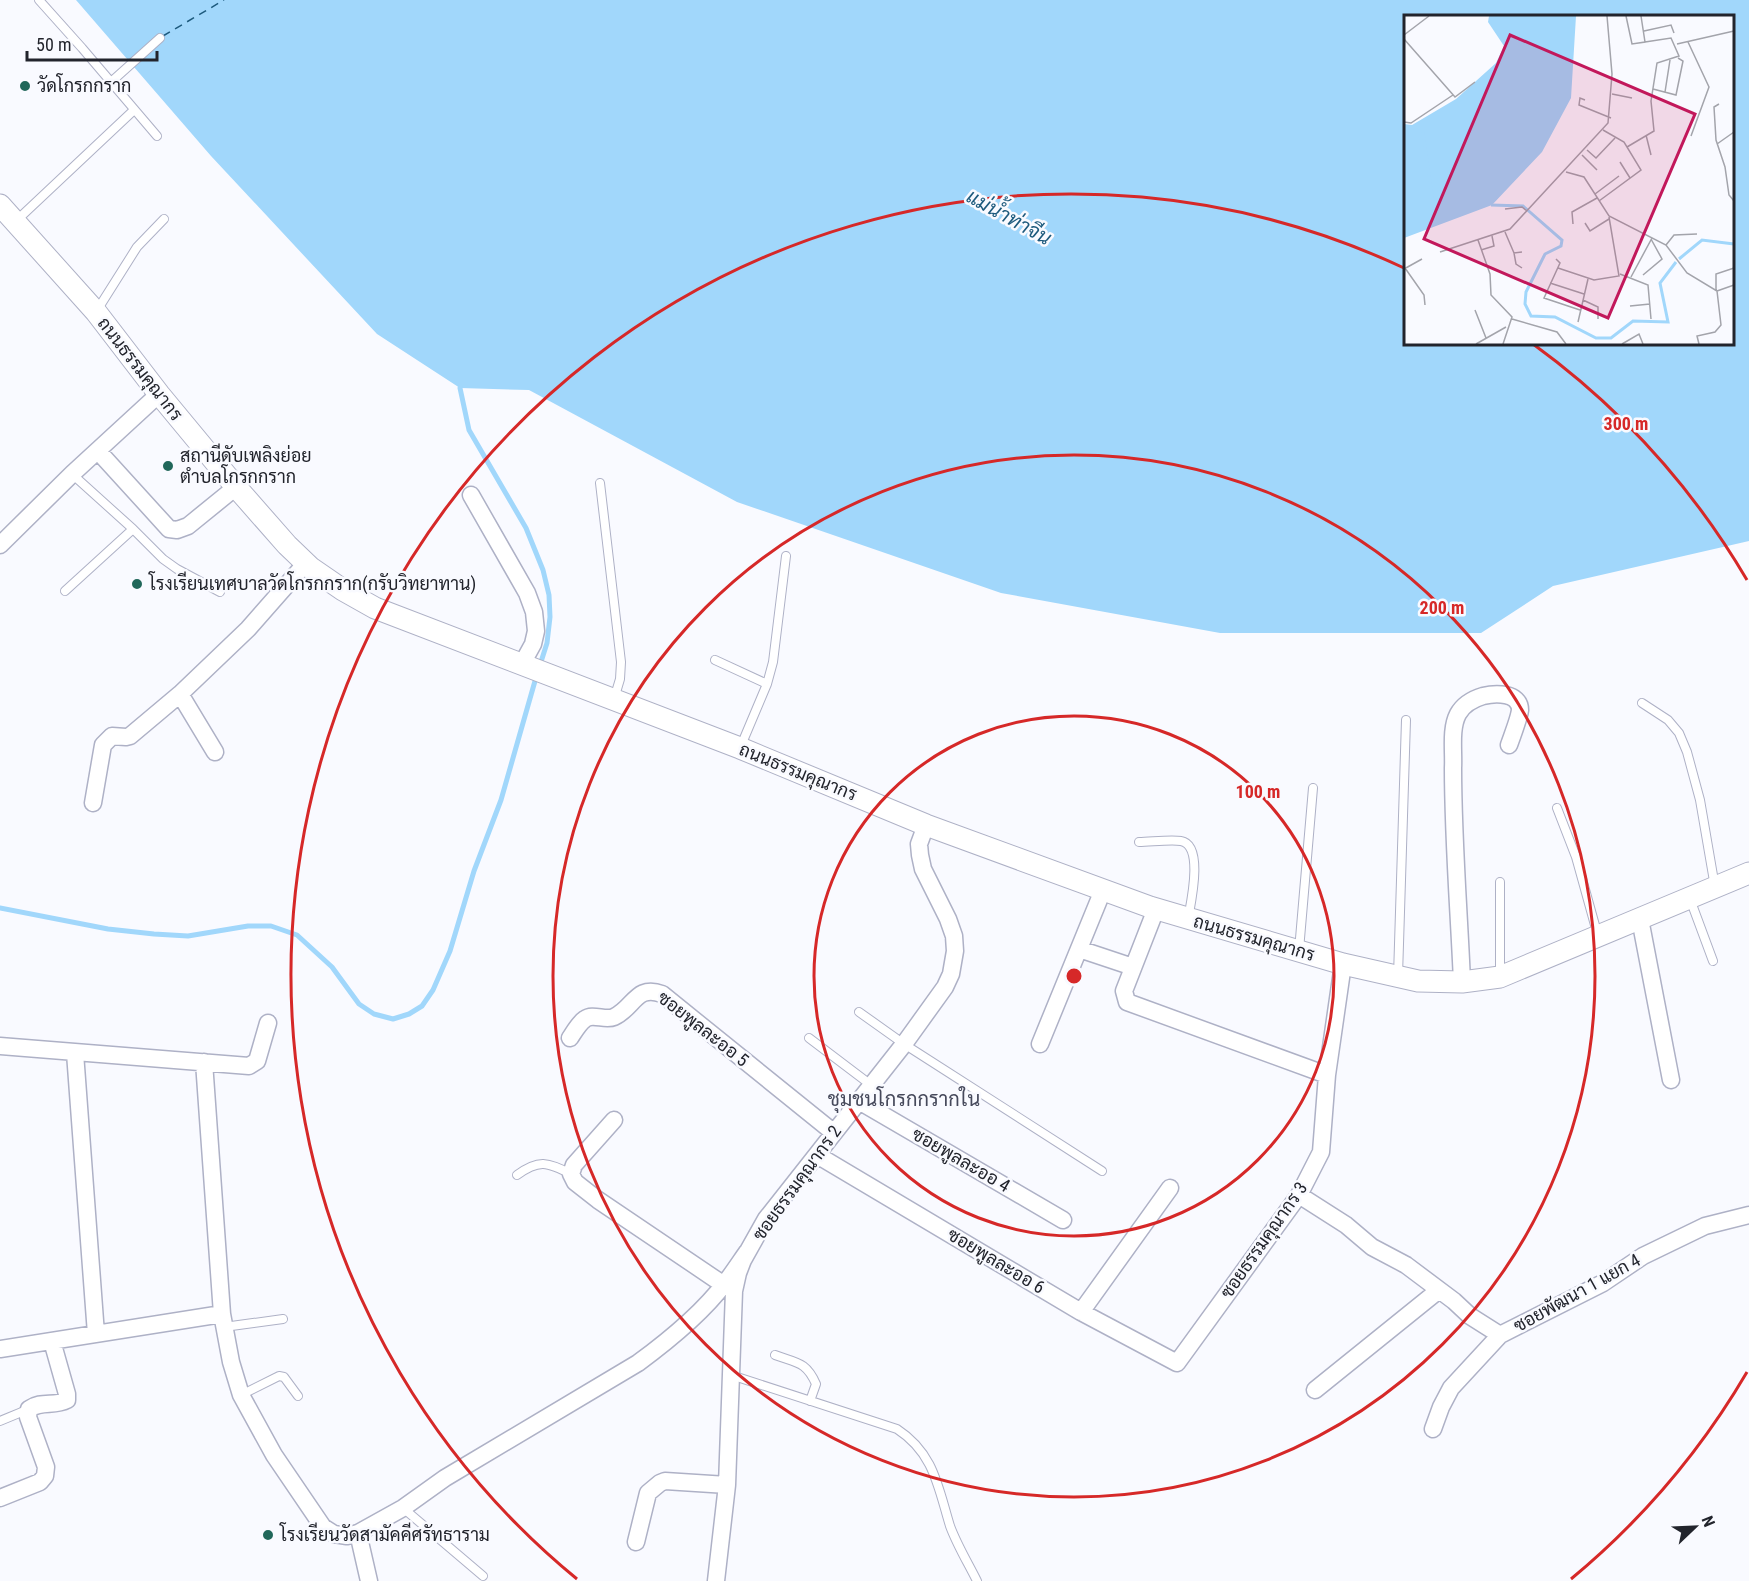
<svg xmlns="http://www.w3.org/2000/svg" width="1749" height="1581" viewBox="0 0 1749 1581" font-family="'Roboto Condensed',Sarabun,sans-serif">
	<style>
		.water { fill: #a1d7fb; fill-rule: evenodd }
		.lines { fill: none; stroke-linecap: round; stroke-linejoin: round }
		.stream { stroke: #a1d7fb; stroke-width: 5 }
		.ferry { stroke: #1d5a7d; stroke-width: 1.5; stroke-dasharray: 8 6; stroke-linecap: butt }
		.service-casing { stroke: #aeb1c6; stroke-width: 10 }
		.minor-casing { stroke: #aeb1c6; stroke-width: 19 }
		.tertiary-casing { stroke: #aeb1c6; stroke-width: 23 }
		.service { stroke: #fff; stroke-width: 8 }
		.minor { stroke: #fff; stroke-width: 16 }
		.tertiary { stroke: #fff; stroke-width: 21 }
		.ring { fill: none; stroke: #d62828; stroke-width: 3 }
		.poi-dot { fill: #21675a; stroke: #f9faff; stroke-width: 2 }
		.labels { text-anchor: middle; stroke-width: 5; stroke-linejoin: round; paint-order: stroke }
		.poi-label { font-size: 18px; fill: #22242c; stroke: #f9faff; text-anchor: start }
		.street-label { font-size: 18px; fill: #22242c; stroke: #f9faff }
		.water-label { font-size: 20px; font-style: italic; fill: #1d5a7d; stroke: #f9faff }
		.neighbourhood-label { font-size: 20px; fill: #46495b; stroke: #f9faff }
		.inset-river { fill: none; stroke: #a1d7fb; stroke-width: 3 }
		.inset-road { fill: none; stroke: #a3a4ab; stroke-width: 1.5 }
		.view { fill: #c2185b; fill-opacity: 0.15; stroke: #c2185b; stroke-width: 3 }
		.inset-edge { fill: none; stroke: #22242c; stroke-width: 3 }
		.centre { fill: #d62828; stroke: #f9faff; stroke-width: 3 }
		.ring-label { font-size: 18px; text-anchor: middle; font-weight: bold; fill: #d62828; stroke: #f9faff; stroke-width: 5; stroke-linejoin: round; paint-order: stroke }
	</style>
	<rect width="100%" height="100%" fill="#f9faff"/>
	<path class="water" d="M76,0H1749V541L1553,586L1481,633H1220L1001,593L737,502L529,390L460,388L377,334L211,156ZM1406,16H1732V344H1406Z"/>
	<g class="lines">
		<path class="stream" d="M461,384L460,388L469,430L526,528L543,570L549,595L550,617L547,643L540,665
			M0,908L108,929L154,934L188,936L248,926H271L297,935L332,967L359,1004L374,1014L393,1019L409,1014L422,1006L433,990L450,951L474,871L501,800L537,674"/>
		<path class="ferry" d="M163,36L224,0"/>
		<defs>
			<path id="service" d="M39,0L82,48L157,136
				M111,82L160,38
				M16,221L134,110
				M96,312L137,247L164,219
				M72,474L133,529L163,559L177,569L220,592
				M600,483L621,662L620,679L614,699
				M65,591L133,529
				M715,660L767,684
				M1642,703L1668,720L1679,733L1687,752L1700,800L1715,887
				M740,748L767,684L773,662L786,556
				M1557,808L1576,857L1598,936
				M1139,842C1150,842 1171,839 1181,841C1204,845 1191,902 1188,919
				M1690,899L1713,961
				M1299,950L1313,788
				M1398,976L1406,720
				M1500,976V882
				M859,1012L904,1044L1102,1171
				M809,1038L871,1085
				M517,1175C539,1159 547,1162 571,1174
				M224,1327L283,1319
				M775,1355C796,1363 806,1361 816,1384L810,1401
				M731,1375L897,1429C934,1453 938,1487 950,1526C957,1545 968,1563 977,1581
				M241,1395L279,1376L284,1377L298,1396
				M0,1421L29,1409
				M403,1508L483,1576"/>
			<path id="minor" d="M98,451L169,529L177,530L188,526L236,487
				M471,495L527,593L534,612L536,631L533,644L522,664
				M0,545L72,474L159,394
				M215,752L180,694L248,629L306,563
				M93,803L103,745L112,736L126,737L130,736L180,694
				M1156,909L1124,991L1127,1002L1327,1075
				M1640,919L1671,1080
				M1079,949L1133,967
				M1462,982C1459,911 1453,840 1453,768C1454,752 1450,729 1458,714C1463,705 1473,699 1483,696C1495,693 1520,692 1520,710C1519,719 1512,736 1509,745
				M570,1038C574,1032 579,1023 585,1019C593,1013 605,1021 614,1017C634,1008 636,984 662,994L833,1132
				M1040,1044L1103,890
				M0,1046L249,1066L257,1061L268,1023
				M75,1053L96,1334
				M204,1062L222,1314L231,1362L241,1395L274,1455L323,1527L334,1534L347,1536L358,1533L403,1508L445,1478L638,1363C668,1341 703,1312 725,1283C733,1273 740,1262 747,1252
				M859,1101L1063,1220
				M614,1120L574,1165L571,1174L575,1182L598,1200L724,1285
				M817,1155L1081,1312L1177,1363L1299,1195L1321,1152L1327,1075L1343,964
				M1299,1195L1346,1225L1372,1247L1406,1265L1454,1301L1470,1316L1500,1335L1603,1283L1643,1256L1705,1226L1749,1215
				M1081,1312L1170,1188
				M0,1349L222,1314
				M1315,1390L1439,1290
				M1433,1429L1441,1407L1451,1388L1500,1335
				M0,1498L40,1482L45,1476L46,1467L28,1417L29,1409C42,1400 54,1407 67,1400V1394L52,1341
				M358,1533L369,1581
				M636,1542L648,1493L660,1483L665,1481L727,1485
				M716,1581L727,1485L734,1291L738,1273L743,1260L766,1219L904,1044L945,987L951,974L955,951L954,936L948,919L923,869L920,855L919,844L926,825"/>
			<path id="tertiary" d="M0,205L96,312L159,394L236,487L287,545L311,568L343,590L375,608L740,748L926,825L1150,907L1343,964L1418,981L1462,982L1500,977L1749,873"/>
		</defs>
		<use href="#service" class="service-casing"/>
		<use href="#minor" class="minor-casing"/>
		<use href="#tertiary" class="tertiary-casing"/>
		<use href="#service" class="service"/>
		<use href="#minor" class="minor"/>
		<use href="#tertiary" class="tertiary"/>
	</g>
	<g class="ring">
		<circle cx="1074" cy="976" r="260"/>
		<circle cx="1074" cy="976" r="521"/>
		<path d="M1747 1372A781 781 0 0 1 1571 1579M577 1579A781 781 0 0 1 1404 268M1533 344A781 781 0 0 1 1747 580"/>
	</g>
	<g class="poi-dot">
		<circle cx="25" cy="86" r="6"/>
		<circle cx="168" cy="466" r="6"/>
		<circle cx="137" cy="584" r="6"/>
		<circle cx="268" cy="1535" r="6"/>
	</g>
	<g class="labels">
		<g class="poi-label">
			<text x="37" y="92">วัดโกรกกราก</text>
			<text x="180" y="462">สถานีดับเพลิงย่อย<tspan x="180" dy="21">ตำบลโกรกกราก</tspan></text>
			<text x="149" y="590">โรงเรียนเทศบาลวัดโกรกกราก(กรับวิทยาทาน)</text>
			<text x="280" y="1541">โรงเรียนวัดสามัคคีศรัทธาราม</text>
		</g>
		<g class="street-label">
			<text transform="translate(140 369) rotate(52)" y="6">ถนนธรรมคุณากร</text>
			<text transform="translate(798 772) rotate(22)" y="6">ถนนธรรมคุณากร</text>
			<text transform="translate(1254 938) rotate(16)" y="6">ถนนธรรมคุณากร</text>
			<text transform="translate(703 1029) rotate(38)" y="6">ซอยพูลละออ 5</text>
			<text transform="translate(961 1160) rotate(30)" y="6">ซอยพูลละออ 4</text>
			<text transform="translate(797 1183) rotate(-54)" y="6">ซอยธรรมคุณากร 2</text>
			<text transform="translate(1264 1240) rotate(-55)" y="6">ซอยธรรมคุณากร 3</text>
			<text transform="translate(996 1261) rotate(31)" y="6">ซอยพูลละออ 6</text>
			<text transform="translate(1577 1293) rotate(-29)" y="6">ซอยพัฒนา 1 แยก 4</text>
		</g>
		<g class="water-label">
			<text transform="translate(1009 217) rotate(29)" y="7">แม่น้ำท่าจีน</text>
		</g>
		<g class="neighbourhood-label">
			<text x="904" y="1106">ชุมชนโกรกกรากใน</text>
		</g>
	</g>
	<g transform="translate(1404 15)">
		<rect width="330" height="330" fill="#f9faff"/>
		<path d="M85,1H172L167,83L138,137L88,190L0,223V109L8,110L52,84L92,48L100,31L84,7Z" fill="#a1d7fb"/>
		<path class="inset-river" d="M19,117L32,208M87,190L119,191L158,225L157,231L141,239L122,277L121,289L127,301L151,302L192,323H207L229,306L264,307L256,268L272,247M275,244L298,225L330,229"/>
		<path class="inset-road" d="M222,1L228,29L241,27L237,1M240,16L267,10L270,18M0,20L25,1M0,24L51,82L71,67M284,27L305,72L287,121M273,29L330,16M249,74L272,80L279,46L274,43M261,77L266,45M208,79L228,83M181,85L176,83L175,90L207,103M315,89L310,92L312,125L321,152L325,180L330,186M0,107L7,108L49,80M242,120L247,140M313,129L330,117M223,132L250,116L247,86L253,48L275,41L267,23L241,27M183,135L192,143L211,123M178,140L193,155M216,147L226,163M162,157L180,162L205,201L262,230L283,258L313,276L317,310L311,317L293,321L295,329M191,179L215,161M195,186L237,155L220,127L199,115M101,194L118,192L123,196M181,208L186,216L205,204M169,209L168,197L193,183M101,217L110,238L118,237M74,225L86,259L87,280L108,302L99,329M262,230L270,220L293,219M77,235L90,231L88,221M36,237L106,214L204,108L208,59L203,1M110,238L112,249L118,253M152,244L156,248L140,283L176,295M1,253L20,280L21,290M154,253L190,265L215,261L205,202M0,254L18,244M216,259L244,270L247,304M239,260L258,244L247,224M227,262L248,223M146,268L180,279M312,275V259L330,253M313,276L330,270M179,285L194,292V304M226,291L246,289M71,295L82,323M108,304L153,317L162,329M174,307L184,264M72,329L102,312M218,329L235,319L239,329"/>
		<path class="view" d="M106,20L291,99L204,303L20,224Z"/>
		<rect width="330" height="330" class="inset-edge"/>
	</g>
	<circle cx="1074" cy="976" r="9" class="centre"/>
	<g class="ring-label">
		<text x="1626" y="430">300 m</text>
		<text x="1442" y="614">200 m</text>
		<text x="1258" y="798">100 m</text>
	</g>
	<g transform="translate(1695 1527) rotate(67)" stroke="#f9faff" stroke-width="4.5" paint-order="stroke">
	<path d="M0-4.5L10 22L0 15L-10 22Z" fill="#22242c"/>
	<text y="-9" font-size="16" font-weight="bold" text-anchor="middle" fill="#22242c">N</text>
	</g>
	<path d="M27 51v9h130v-9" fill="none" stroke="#22242c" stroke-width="3"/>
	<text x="36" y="51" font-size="18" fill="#22242c" stroke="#f9faff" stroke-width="4.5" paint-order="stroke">50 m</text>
</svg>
